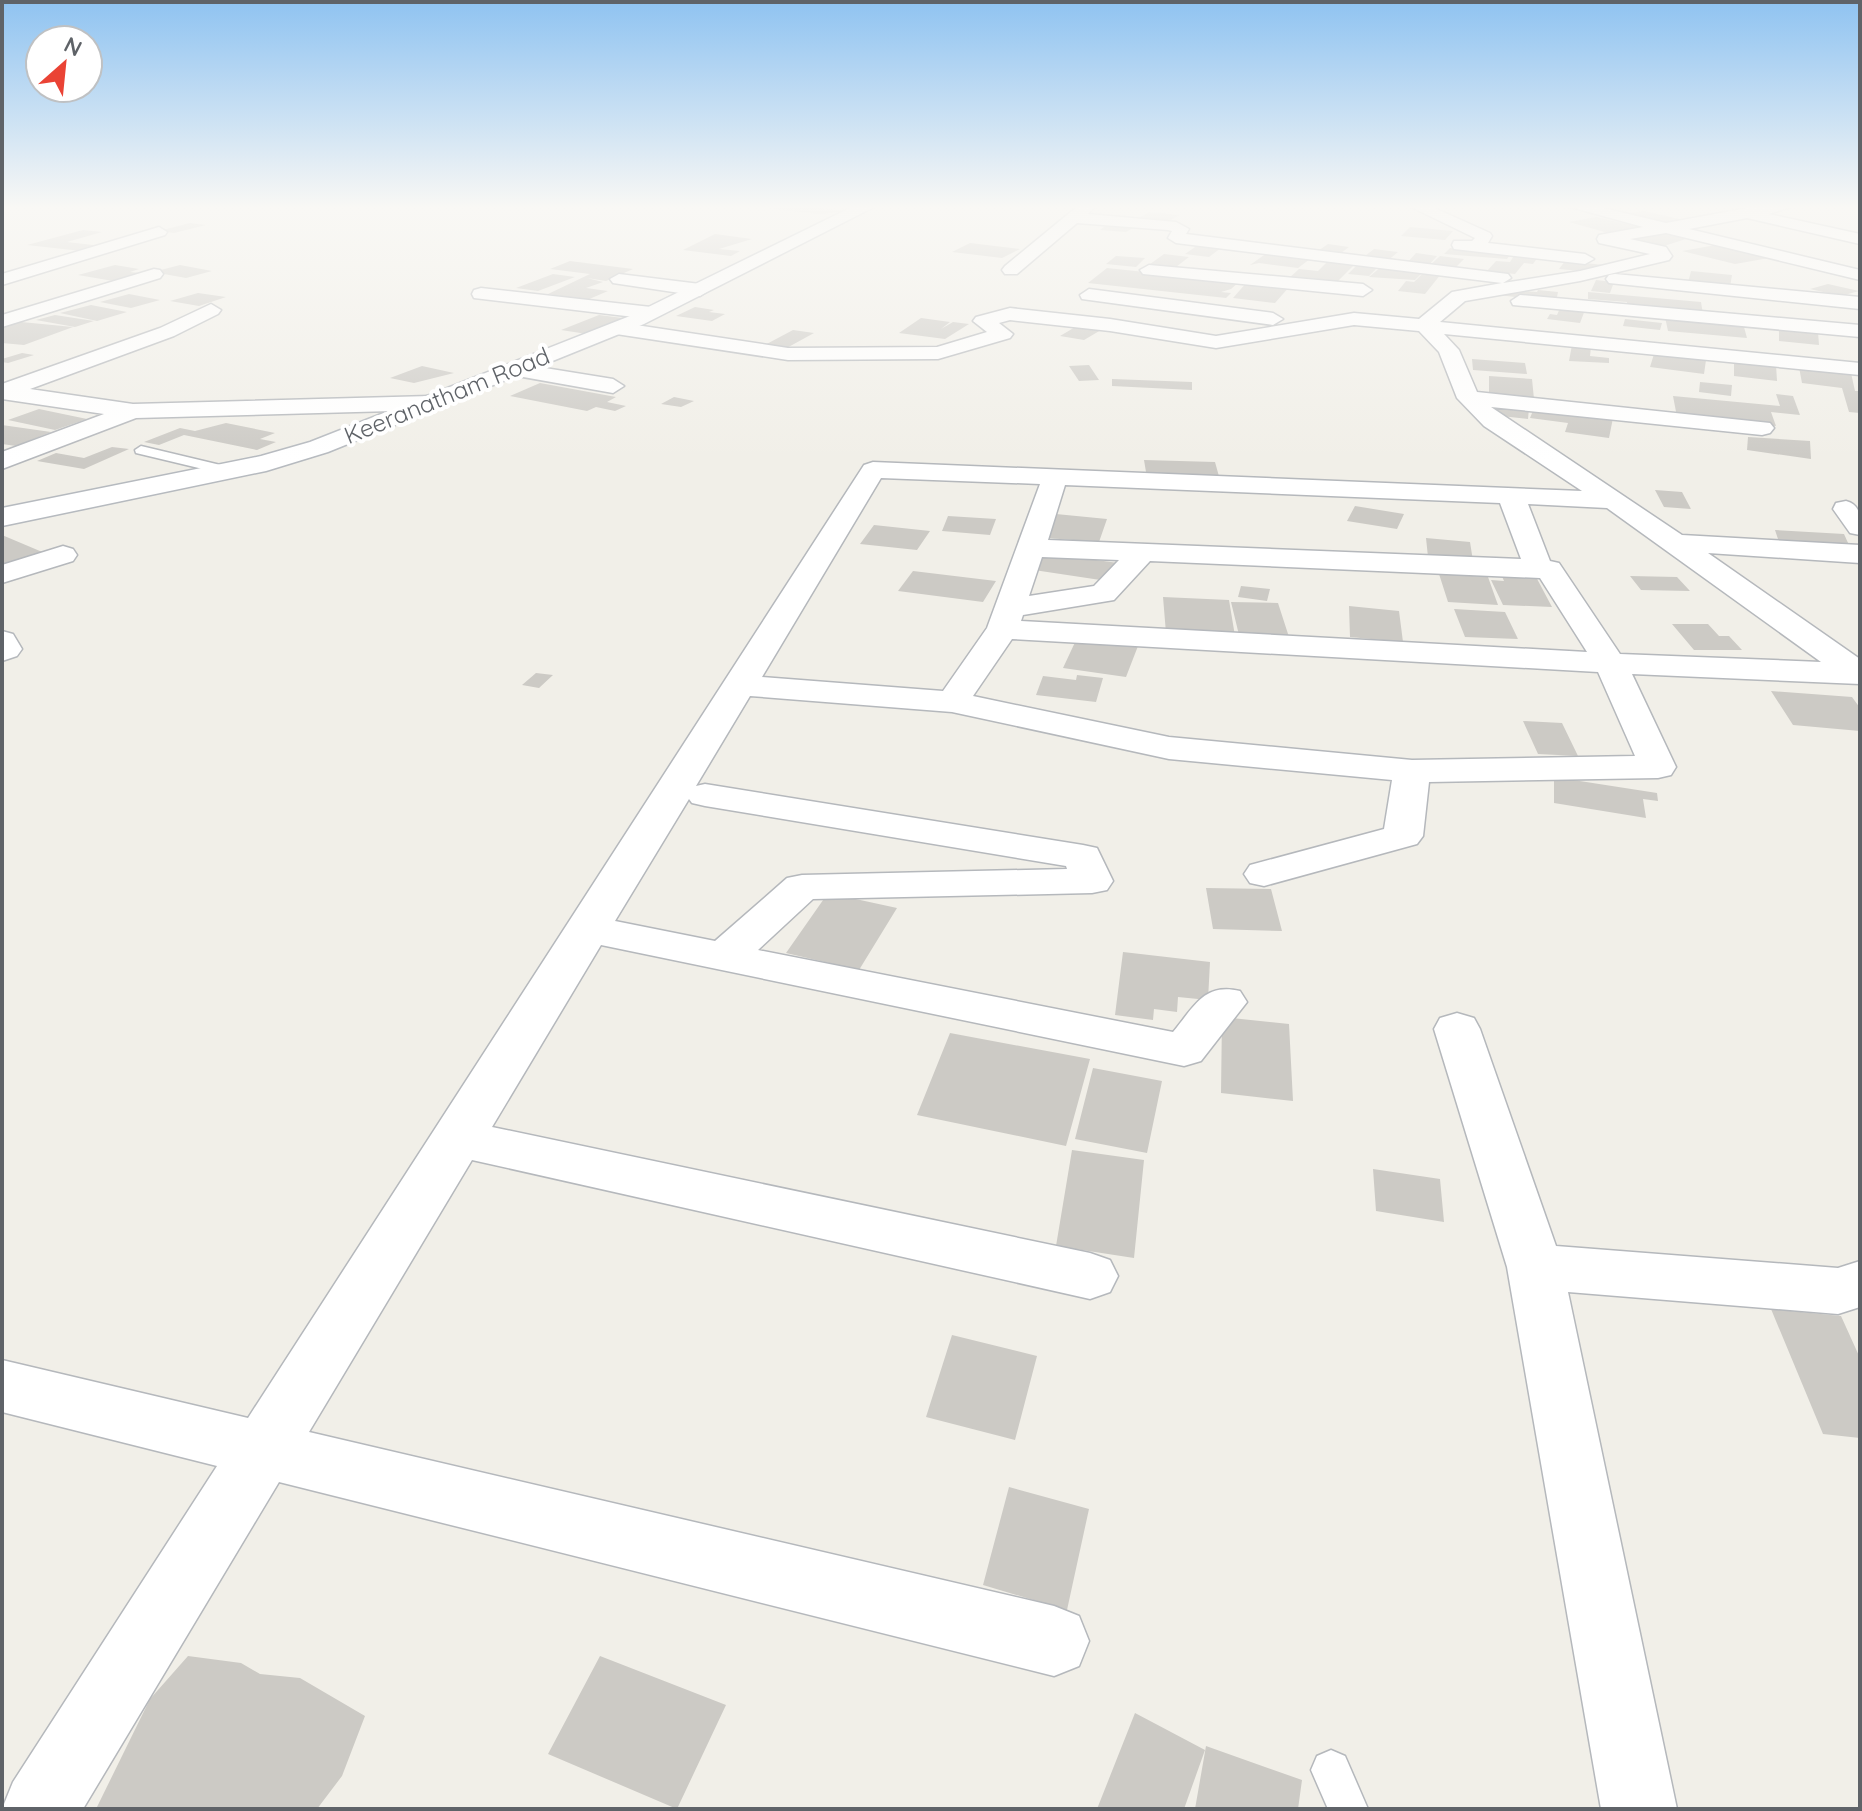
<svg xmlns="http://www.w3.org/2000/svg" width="1862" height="1811" viewBox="0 0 1862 1811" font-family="Quicksand,sans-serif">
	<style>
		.building { fill: #cccac5 }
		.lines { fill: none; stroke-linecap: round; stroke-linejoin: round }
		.lane-casing { stroke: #b5b8bc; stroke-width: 3 }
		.street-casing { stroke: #b5b8bc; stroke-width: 3 }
		.secondary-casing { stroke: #b6babf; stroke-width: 3 }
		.lane { fill: #fff; fill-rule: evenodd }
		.street { fill: #fff; fill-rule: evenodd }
		.secondary { fill: #fff; fill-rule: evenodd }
		.labels { text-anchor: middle; stroke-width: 8; stroke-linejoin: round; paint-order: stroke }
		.far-street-label { font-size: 24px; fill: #5f6368; stroke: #fff }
	</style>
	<rect width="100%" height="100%" fill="#f1efe8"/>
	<path class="building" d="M779,206H803L848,211L820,214L773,209Z
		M1644,211L1688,221L1669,224L1620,214Z
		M1149,212L1179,215L1166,223L1136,220Z
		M1596,217L1640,227L1608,233L1569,222Z
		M190,223L206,225L174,233L159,231Z
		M1108,224L1135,227L1126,232L1100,230Z
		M1410,227L1453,231L1445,240L1401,236Z
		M83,230L102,232L67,242L110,247L90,252L27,245Z
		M1659,232L1689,238L1664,246L1634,240Z
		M715,234L752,239L719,249L740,251L731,256L683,250Z
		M970,243L1020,249L1002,258L952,252Z
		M1328,244L1349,247L1337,256L1315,253Z
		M1198,245L1221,248L1209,257L1185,254Z
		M1716,245L1769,258L1735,264L1682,251Z
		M1450,248L1491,252H1512L1507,259L1444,254Z
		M1374,249L1398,252L1386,262L1361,259Z
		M1267,253L1310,259L1298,268L1259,263L1250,265Z
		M1416,253L1437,256L1428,266L1406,264Z
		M1164,254L1189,257L1172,270L1146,267Z
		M1515,254L1538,257L1533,264L1524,263L1515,274L1487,271L1496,261L1510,262Z
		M1116,256L1145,258L1136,267L1106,264Z
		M1440,256L1464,259L1454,269L1429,266Z
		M1329,260L1356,263L1335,284L1288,279L1299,269L1318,271Z
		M570,261L633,269L606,281L587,278L603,282L586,288L608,291L587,300L548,294L590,274L550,269Z
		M1565,261L1604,265L1580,271L1559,269Z
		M1359,263L1379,266L1369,276L1348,274Z
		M115,265L139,269L130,272L140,273L113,281L78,275Z
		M180,265L212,271L186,278L153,272Z
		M1382,266L1423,272L1415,280L1369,277Z
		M1107,268L1239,282L1231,289L1221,292L1231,293L1226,298L1088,283Z
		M1691,271L1732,275L1730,287L1688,283Z
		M1424,272L1441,274L1425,294L1398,291L1406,281L1414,282Z
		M553,274L575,277L538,291L516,288Z
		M1596,280L1614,282L1610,293L1591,291Z
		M1247,282L1290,286L1275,303L1233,298Z
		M1828,284L1859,291L1841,296L1810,289Z
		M1513,290L1537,292L1538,290L1558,292L1556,302L1490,294Z
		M1588,292L1701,302L1703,314L1627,308V302L1588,299Z
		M198,293L226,297L199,306L170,301Z
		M129,294L160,300L131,308L100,302Z
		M91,305L127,312L97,321L60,313Z
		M695,307L714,310L709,312L725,314L712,321L676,316Z
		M1560,308L1585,310L1580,323L1547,319L1550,314L1557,315Z
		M55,315L94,321L75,327L36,320Z
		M599,315L623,318L587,334L561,330Z
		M1665,317L1744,327L1747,338L1668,331Z
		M921,318L950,322L941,329L953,322L969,324L945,339L899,333Z
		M1625,319L1662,323L1660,330L1623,326Z
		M11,321L73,327L24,345L2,343V324Z
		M1077,326L1101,330L1084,340L1060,336Z
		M1779,328L1818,332L1819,345L1779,341Z
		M793,330L814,333L783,350L761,347Z
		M1572,345L1591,347L1590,356L1609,358V363L1569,361Z
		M22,353L34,355L8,363L2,362V359Z
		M1654,354L1706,360L1704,374L1650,367Z
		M1472,359L1525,363L1527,374L1473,370Z
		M1734,360L1776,365L1777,381L1734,376Z
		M1089,365L1099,380L1079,381L1069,366Z
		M422,366L454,373L414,383L390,378Z
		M1799,367L1851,373L1855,391H1860V413L1849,412L1842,388L1802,383Z
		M1489,376L1532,379L1534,399L1489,395Z
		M1112,379L1192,382V390L1112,386Z
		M1700,382L1732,385L1731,396L1699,392Z
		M540,383L616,397L607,402L626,406L615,411L596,407L587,411L510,396Z
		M1776,394L1793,396L1800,415L1771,412L1776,426L1677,417L1673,396L1780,406Z
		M674,397L694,401L681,407L661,404Z
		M1494,405L1529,408L1528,419L1492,415Z
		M1534,408L1613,418L1609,438L1565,432L1568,423L1530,418Z
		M39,409L87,419L55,430L8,420Z
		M226,423L275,433L260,439L276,442L257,450L184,435L159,445L144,442L180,428L195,431Z
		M2,425L51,432L16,446L2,444Z
		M1748,437L1810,441L1811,459L1747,450Z
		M112,447L129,449L84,469L37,461L56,453L84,458Z
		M1144,460L1215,462L1220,480L1147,478Z
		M1655,490L1682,492L1691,509L1664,507Z
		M1355,506L1404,514L1397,529L1347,521Z
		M1056,514L1107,519L1099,542L1047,538Z
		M948,516L996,519L990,535L942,531Z
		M874,525L930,531L917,550L860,544Z
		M1775,530L1844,534L1853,554L1780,545Z
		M2,535L47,554L2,569Z
		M1426,538L1470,542L1473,561L1428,557Z
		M1046,553L1118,563L1107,581L1034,570Z
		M913,571L996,581L983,602L898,591Z
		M1439,574L1488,577L1498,605L1448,602Z
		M1501,574L1535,575L1552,607L1503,605L1491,580L1504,581Z
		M1630,576L1677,577L1690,591L1641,590Z
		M1241,586L1270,589L1267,601L1238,597Z
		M1163,597L1229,600L1235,636L1166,633Z
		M1231,602L1278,603L1289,637L1239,635Z
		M1349,606L1399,611L1403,642L1350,637Z
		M1454,609L1505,612L1518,639L1465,637Z
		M1672,624H1708L1719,636H1729L1742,650H1694Z
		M1077,638L1138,646L1126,677L1063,668Z
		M536,673L553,675L539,688L522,685Z
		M1077,675L1103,678L1096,702L1036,695L1043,676L1076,680Z
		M1771,691L1852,697L1860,708V731L1793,725Z
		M1523,721L1562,723L1578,756L1538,754Z
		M1554,777L1657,793L1658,801L1643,799L1646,818L1554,803Z
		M1206,888L1271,889L1282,931L1213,929Z
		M828,893L897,908L859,970L786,953Z
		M1123,952L1210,962L1208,1000L1178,997L1177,1012L1154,1009L1153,1020L1115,1015Z
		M1222,1017L1289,1024L1293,1101L1221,1093Z
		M950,1033L1090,1059L1066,1146L917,1115Z
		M1093,1068L1162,1081L1147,1153L1075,1139Z
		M1072,1150L1144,1160L1134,1258L1056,1246Z
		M1373,1169L1440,1179L1444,1222L1376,1211Z
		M1771,1309L1841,1316L1860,1358V1438L1823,1434Z
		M952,1335L1037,1356L1015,1440L926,1417Z
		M1009,1487L1089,1509L1067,1610L983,1585Z
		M188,1656L241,1663L260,1674L300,1678L365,1716L342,1776L317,1809H96L150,1699Z
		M600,1656L726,1705L677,1809L548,1754Z
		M1135,1713L1205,1750L1184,1809H1097Z
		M1206,1746L1302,1780L1298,1809H1195Z"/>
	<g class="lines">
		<defs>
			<path id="lane" d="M141,446L233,468L235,471L228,475L136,453L135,450Z
				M1331,1750L1345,1756L1368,1809H1328L1311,1770L1317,1756Z"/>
			<path id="street" d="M1078,206H1095L1088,214L1176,222L1189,229L1186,234L1508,274L1511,278L1503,283L1580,271L1650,254L1599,243L1597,239L1599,235L1643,227L1567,206H1595L1666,223L1758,206H1793L1769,214L1860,234V244L1747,218L1689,229L1860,270V280L1666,233L1630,239L1666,247L1672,256L1669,260L1580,281L1465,301L1440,322L1860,363V375L1444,334L1459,350L1477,392L1770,423L1774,428L1770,433L1762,435L1491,407L1682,535L1860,545V563L1708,553L1860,659V684L1632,674L1676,767L1671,775L1658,778L1429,782L1423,836L1417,844L1264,886L1250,883L1244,874L1250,865L1384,829L1392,780L1169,759L952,712L750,696L696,786L705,784L1083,845L1097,848L1113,881L1107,890L1092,893L813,899L758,950L1173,1032C1194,1007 1204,982 1240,991L1247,1002L1201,1061L1184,1066L601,945L492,1127L1090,1253L1110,1260L1118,1276L1110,1292L1090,1299L472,1160L309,1432L1054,1606L1079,1616L1089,1641L1079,1666L1054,1676L279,1482L83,1809H2L13,1782L217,1466L2,1412V1360L248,1418L864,465L873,462L1582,491L1484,426L1457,398L1439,352L1419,331L1354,325L1216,348L1110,331L1010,320L999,323L1013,334L1010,338L938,359L788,360L616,334L606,328L616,322L788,348L937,347L987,332L973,321L976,317L1010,308L1110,319L1216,336L1354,313L1419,319L1452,292L1502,283L1176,243L1168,238L1172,231L1168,230L1077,223L1017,274H1005L1002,270L1005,266ZM881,478L1040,484L987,628L943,691L762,677ZM1065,485L1500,503L1521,559L1048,540ZM1528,504L1607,508L1821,662L1620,654L1559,563L1550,561ZM1042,557L1119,560L1094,586L1029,596ZM1150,561L1540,578L1587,652L1021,621L1023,615L1114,600ZM1012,639L1598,672L1635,756L1412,760L1169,737L973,696ZM689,799L692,803L705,806L1066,866L1067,869L802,875L787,878L715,941L615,921Z
				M1409,206H1430L1490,233L1492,236L1488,243L1585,254L1594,259L1585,264L1454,249L1452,245L1454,241H1472L1475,238Z
				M159,227L167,232L165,235L2,285V274Z
				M1149,265L1363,284L1372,290L1363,296L1143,274L1140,270Z
				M154,269L160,270L163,274L160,278L2,327V315Z
				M619,274L700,284L709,290L700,296L613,283L610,279Z
				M1615,274L1860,297V309L1609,283L1606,279L1609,275Z
				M481,288L651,307L661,313L651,319L474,298L472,294L474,290Z
				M1089,289L1273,313L1283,319L1273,325L1082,299L1080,295Z
				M1520,295L1860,325V337L1513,305L1511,301Z
				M211,304L221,310L218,314L174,336L30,389L133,404L430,396L438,398L441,403L438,408L430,410L136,418L2,469V452L104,414L2,399V384L160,328Z
				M514,363L613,379L624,386L613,393L506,374L503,369Z
				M1846,501C1862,505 1860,519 1860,535L1850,533L1833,509L1836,503Z
				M63,546L73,549L77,555L73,561L2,583V565Z
				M2,631L13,634L22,649L17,656L2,661Z
				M1457,1013L1474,1018L1480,1029L1556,1246L1838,1268L1860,1261V1307L1838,1314L1568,1292L1677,1809H1601L1507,1267L1434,1029L1440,1018Z"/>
			<path id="secondary" d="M854,206H876L644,324L328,452L266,471L2,526V508L261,456L310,442L630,316Z"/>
		</defs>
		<use href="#lane" class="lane-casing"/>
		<use href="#street" class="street-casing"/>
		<use href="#secondary" class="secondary-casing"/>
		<use href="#lane" class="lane"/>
		<use href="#street" class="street"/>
		<use href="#secondary" class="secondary"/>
	</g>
	<linearGradient id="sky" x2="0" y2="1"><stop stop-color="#8fc3f1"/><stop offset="0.45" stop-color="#f9f8f5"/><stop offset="1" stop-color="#f9f8f5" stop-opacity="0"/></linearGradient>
	<rect width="1862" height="460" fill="url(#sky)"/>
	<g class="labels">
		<g class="far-street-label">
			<text transform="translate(447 396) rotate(-22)" y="8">Keeranatham Road</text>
		</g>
	</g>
	<rect width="1862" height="1811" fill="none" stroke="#5f6368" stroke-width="8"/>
	<g transform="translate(64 64) rotate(27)"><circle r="38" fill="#ffffff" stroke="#bfc1c3" stroke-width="2"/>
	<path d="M0-6L14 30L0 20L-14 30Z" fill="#ea4335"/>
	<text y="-12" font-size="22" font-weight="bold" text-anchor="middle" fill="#5f6368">N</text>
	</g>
</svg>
